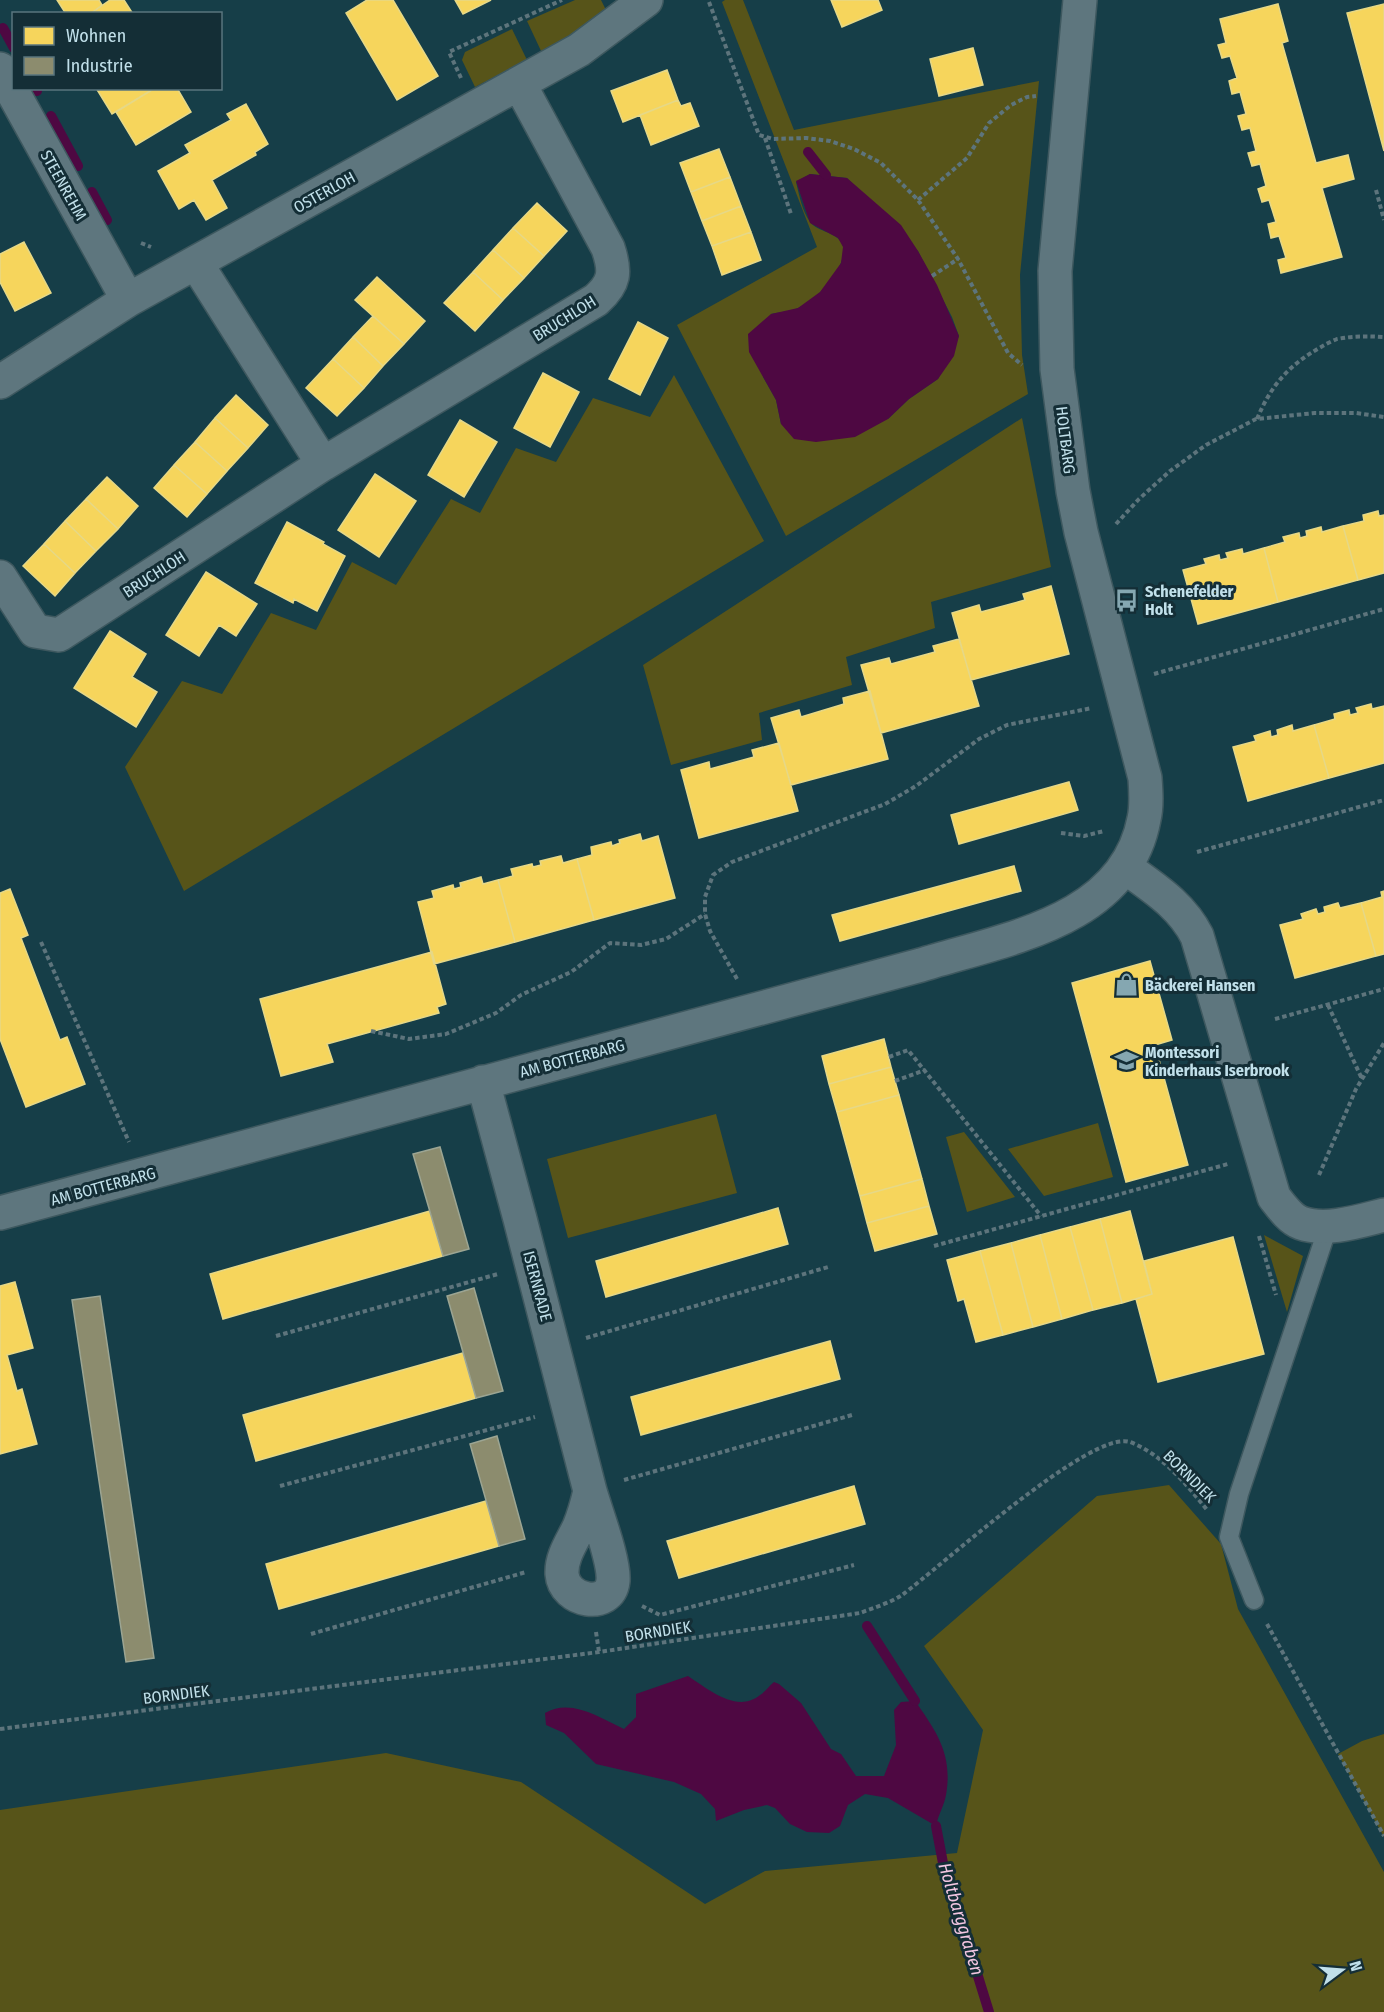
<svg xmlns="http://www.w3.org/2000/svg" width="1384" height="2012" viewBox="0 0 1384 2012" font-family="'Fira Sans Condensed',sans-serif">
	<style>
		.green { fill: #575419; fill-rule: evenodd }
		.water { fill: #4e0842 }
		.homes { fill: #f6d55c; stroke: #e6d887; stroke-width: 1.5 }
		.industry { fill: #8c8c6e; stroke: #9ca593; stroke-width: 1.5 }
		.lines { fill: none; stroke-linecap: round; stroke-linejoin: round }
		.stream { stroke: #4e0842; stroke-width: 10 }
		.service-casing { stroke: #3e585f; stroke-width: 21 }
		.minor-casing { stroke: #3e585f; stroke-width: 36 }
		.path { stroke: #5d747c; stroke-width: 4; stroke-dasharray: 4.5 3; stroke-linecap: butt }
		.service { stroke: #5e767e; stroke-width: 18 }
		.minor { stroke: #5e767e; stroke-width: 33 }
		.labels { text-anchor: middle; stroke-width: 6; stroke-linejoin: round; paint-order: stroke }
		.street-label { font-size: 16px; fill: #c1e0ea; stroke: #142e36 }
		.poi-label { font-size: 16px; font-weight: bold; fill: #c1e0ea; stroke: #142e36; text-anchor: start }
		.water-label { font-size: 18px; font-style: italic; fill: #f3c6e1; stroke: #142e36 }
	</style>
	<rect width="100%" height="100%" fill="#163e48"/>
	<path class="green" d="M575,0H601L606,10L575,33L542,53L527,21Z
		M725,0H743L794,130L1039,81L1020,275L1022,355L1028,394L786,536L677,325L817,247L722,2ZM810,174L847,178L918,251L952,317L959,336L938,379L909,399L888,419L781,424L776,400L763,377L771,314C779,312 790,312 798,308C816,301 848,267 843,246C839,232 817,232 810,222C802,211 799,194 796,182Z
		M512,29L527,60L475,87L462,60L465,52Z
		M674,375L764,541L184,891L125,767L182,681L222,694L271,613L316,630L352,562L396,585L451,499L480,513L516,448L556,462L593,398L650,417Z
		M1022,418L1051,567L931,602L935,628L846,657L852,685L759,713L762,740L671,765L643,665Z
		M716,1114L737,1193L568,1238L547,1159Z
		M1098,1123L1113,1177L1044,1196L1008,1149Z
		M964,1132L1015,1197L967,1212L946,1137Z
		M1264,1235L1303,1256L1287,1312Z
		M1169,1485L1221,1544L1238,1609L1384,1872V2012H0V1810L386,1753L521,1782L705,1904L765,1871L957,1853L983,1730L924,1646L1097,1496Z
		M1384,1734V1837L1338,1754L1362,1741Z"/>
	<path class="water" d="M810,174L847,178L901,225L918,251L937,285L959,336L954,356L938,379L909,399L888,419L855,437L816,442L794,439L781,424L776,400L749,352L748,334L771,314L798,308L820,292L841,263L843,247L838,238L810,223L796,181Z
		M688,1676C708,1689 737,1714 760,1695C765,1692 769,1686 774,1682L779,1684L801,1703L831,1749L841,1754L856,1776H884L896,1745L894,1710L901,1702L915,1701C937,1732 953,1755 946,1795C944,1806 938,1815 936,1826L888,1798L865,1794L848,1805L840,1826L829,1833L807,1832L790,1824L775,1808L767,1805L744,1810L716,1821L715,1809L701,1794L674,1782L596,1764L564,1733L546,1725L545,1713C572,1698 599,1718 624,1729L636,1717V1694Z"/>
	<path class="homes" d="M57,0H99L102,5L90,14H66Z
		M110,0H124L133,14H90Z
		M367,0H393L438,76L397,100L346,13Z
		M455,0H491L463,14Z
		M831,0H878L882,10L842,27Z
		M1278,4L1288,41L1282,43L1316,163L1348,155L1354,179L1322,188L1342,257L1281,273L1278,260L1286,258L1279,236L1271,238L1268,224L1276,222L1269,200L1262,202L1258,189L1266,186L1260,164L1252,166L1248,153L1256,151L1250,128L1242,130L1238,116L1246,114L1240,92L1232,94L1229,81L1237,78L1230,56L1222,58L1218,45L1226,43L1220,19Z
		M1384,4V151L1347,13Z
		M973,48L983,85L939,96L930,59Z
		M667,70L678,100L623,122L611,91Z
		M96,88H155L112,114Z
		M155,88H177L191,112L136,145L116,112Z
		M678,100L681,106L690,103L699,126L651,145L640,115Z
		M246,104L268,144L255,152L256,155L212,180L227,208L206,220L194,200L179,209L158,171L190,153L185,145L231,120L227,114Z
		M719,149L730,177L691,192L680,163Z
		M730,177L741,206L702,221L691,192Z
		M537,203L567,231L544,256L513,228Z
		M741,206L751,232L712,246L702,221Z
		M513,228L544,256L524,278L493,250Z
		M751,232L761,260L722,275L712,246Z
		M24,242L51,293L15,311L0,282V254Z
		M493,250L524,278L503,300L473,272Z
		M473,272L503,300L475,331L444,303Z
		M377,277L425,321L404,344L355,300Z
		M373,316L404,344L383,366L353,337Z
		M638,322L668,338L640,395L609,379Z
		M353,337L383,366L364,388L333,359Z
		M333,359L364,388L337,416L306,388Z
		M543,373L579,392L550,447L514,428Z
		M236,395L268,425L248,448L215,418Z
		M215,418L248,448L227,471L195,442Z
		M460,420L497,442L464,497L428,475Z
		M195,442L227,471L207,494L174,465Z
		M174,465L207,494L187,517L154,488Z
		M375,474L416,501L379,557L338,530Z
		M107,477L138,506L118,529L86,499Z
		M86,499L118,529L96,551L65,521Z
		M1378,511L1379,516L1384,515V573L1358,580L1343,526L1364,521L1363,515Z
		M65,521L96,551L75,573L44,544Z
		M287,522L324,542L323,544L345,556L317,611L294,599L293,603L255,583Z
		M1343,526L1358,580L1278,602L1264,548L1285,542L1283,537L1299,533L1300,538L1307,536L1306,531L1321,527L1322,532Z
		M44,544L75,573L55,596L23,566Z
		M1264,548L1278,602L1198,624L1183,570L1206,564L1204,559L1219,555L1220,560L1228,558L1226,553L1242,549L1243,554Z
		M206,572L257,604L236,636L219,625L199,656L166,635Z
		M1051,586L1069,654L971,680L952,613L979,605L981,612L1025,600L1023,594Z
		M110,631L146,654L132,677L157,692L136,727L74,688Z
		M959,639L979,706L881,733L861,665L889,658L891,664L935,652L933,646Z
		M870,691L888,759L791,785L771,718L799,710L801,717L844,704L843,698Z
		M1371,704L1372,709L1384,706V763L1329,778L1314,725L1335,719L1334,714L1349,710L1350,715L1358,713L1356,708Z
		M1292,725L1293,731L1314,725L1329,778L1248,801L1233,747L1256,741L1254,736L1270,731L1271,737L1278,735L1277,730Z
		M779,743L798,811L699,838L681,770L709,762L710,769L754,757L752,750Z
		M1069,782L1078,810L959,844L951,815Z
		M640,834L642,841L658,836L675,898L594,920L577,859L592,855L591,847L611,842L612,846L620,843L619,840Z
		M561,856L563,863L577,859L594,920L515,942L498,880L513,876L511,869L532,864L533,867L541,865L540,861Z
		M1014,866L1021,891L840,941L832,915Z
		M481,877L483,884L498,880L515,942L434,964L418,902L434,898L432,891L453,885L454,889L461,887L460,883Z
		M10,889L28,935L21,938L60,1040L67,1037L85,1084L26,1107L0,1039V893Z
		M1384,891V954L1376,956L1361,903L1382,897L1381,892Z
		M1338,903L1340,908L1361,903L1376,956L1295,978L1280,925L1303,919L1301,914L1316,909L1318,914L1325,912L1324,907Z
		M432,952L446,1004L437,1007L439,1013L327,1044L333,1062L281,1076L260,999Z
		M1150,961L1172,1040L1155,1045L1188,1165L1126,1182L1072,983Z
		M884,1039L891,1067L829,1084L822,1056Z
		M891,1067L899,1095L837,1112L829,1084Z
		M899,1095L922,1179L860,1196L837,1112Z
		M922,1179L929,1206L867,1223L860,1196Z
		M929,1206L937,1234L875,1251L867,1223Z
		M778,1208L788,1244L606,1297L596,1261Z
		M430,1211L443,1256L223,1319L210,1274Z
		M1130,1211L1152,1294L1122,1303L1100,1219Z
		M1100,1219L1122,1303L1093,1310L1070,1227Z
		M1070,1227L1093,1310L1062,1319L1040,1235Z
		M1040,1235L1062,1319L1033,1327L1011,1243Z
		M1233,1237L1264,1354L1158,1382L1136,1299L1152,1294L1144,1261Z
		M1011,1243L1033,1327L1003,1335L980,1251Z
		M980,1251L1003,1335L976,1342L964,1299L958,1301L947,1260Z
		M15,1282L33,1348L7,1355L17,1391L22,1389L37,1444L0,1454V1286Z
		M830,1341L840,1379L641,1435L631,1397Z
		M463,1353L476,1398L256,1461L243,1415Z
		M854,1486L865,1524L679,1578L667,1541Z
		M486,1501L499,1546L279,1609L266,1564Z"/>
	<path class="industry" d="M440,1147L469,1249L443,1256L413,1154Z
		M474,1288L503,1391L476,1398L447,1296Z
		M100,1296L154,1658L126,1662L72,1300Z
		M497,1436L525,1539L499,1546L470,1444Z"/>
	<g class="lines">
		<path class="stream" d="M3,28L14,48
			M36,88L37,91
			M51,116L78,166
			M808,152L826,175
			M92,192L107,220
			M867,1626L915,1701
			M936,1826L943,1863L989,2012"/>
		<defs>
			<path id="service" d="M1254,1600L1229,1537L1239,1494L1328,1227"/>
			<path id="minor" d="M0,69L128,300
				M196,263L323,464
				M0,382L128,300L579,50L646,0
				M0,577L35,631L59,635L323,464L596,300C615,283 616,272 608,248L520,85
				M1125,867C1152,887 1181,904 1197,936L1274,1197C1281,1206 1290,1219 1301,1223C1326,1232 1360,1221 1384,1215
				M483,1082L520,1219L590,1491C587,1504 584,1515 579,1527C572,1542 561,1557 562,1574C564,1602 610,1610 613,1581C615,1562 596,1512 590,1491
				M0,1213L921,965C1004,939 1125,922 1144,819C1147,806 1146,792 1145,778L1081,532L1073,491L1057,369L1055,271L1080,0"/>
		</defs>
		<use href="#service" class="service-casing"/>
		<use href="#minor" class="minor-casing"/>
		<path class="path" d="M709,2L759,135L773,139L806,138L830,141L854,149L881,163L918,200L958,259L1008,353L1022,365
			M461,78L449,52L562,0
			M765,138L791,214
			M1376,190L1384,220
			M918,200L967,158L989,123L1011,105L1027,97L1036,96
			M141,243L151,247
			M932,276L958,259
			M1257,419C1271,385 1289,365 1321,347C1326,344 1332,341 1337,339C1353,336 1368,336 1384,337
			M1116,524L1139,499L1170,471L1206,445L1256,419L1315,413H1356L1384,417
			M1154,674L1384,609
			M1061,833L1084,836L1104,831
			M1197,852L1384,800
			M41,942L129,1142
			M737,979L710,931L705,914V897L713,875L732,862L885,804L916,786L979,739L1007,725L1092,708
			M1328,1005L1362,1079
			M1275,1019L1384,989
			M371,1031L409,1039L446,1034L496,1013L521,995L571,972L610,943L641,945L666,939L705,914
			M889,1057L908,1050L1041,1216
			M895,1081L925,1070
			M1319,1175L1356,1089L1384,1043
			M1259,1236L1276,1295
			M934,1246L1228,1164
			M276,1336L498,1274
			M586,1338L828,1267
			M624,1480L852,1415
			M280,1486L535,1417
			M642,1606L660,1615L854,1565
			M1267,1624L1384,1836
			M596,1632L599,1652
			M311,1634L526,1572
			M0,1729L599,1652L860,1613C873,1608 890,1603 902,1595C938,1569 1091,1429 1130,1442C1162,1454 1187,1485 1208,1511"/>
		<use href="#service" class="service"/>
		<use href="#minor" class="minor"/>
	</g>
	<defs>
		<symbol id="bus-bare" viewBox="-9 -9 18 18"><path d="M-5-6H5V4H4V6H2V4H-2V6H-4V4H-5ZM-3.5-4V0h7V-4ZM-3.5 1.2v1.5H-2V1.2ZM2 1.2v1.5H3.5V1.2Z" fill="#85a7b1" stroke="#142e36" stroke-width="2.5" paint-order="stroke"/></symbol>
		<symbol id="shop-bare" viewBox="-9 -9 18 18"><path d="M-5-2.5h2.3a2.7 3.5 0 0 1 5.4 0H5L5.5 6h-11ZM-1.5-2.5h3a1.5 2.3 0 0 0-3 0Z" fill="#85a7b1" stroke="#142e36" stroke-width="2.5" paint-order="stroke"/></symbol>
		<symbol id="school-bare" viewBox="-9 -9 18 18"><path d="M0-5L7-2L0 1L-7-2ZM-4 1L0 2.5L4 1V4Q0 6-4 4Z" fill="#85a7b1" stroke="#142e36" stroke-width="2.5" paint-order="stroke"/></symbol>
	</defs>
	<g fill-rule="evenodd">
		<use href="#bus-bare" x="1110" y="584" width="33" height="33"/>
		<use href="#shop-bare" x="1110" y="968" width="33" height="33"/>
		<use href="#school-bare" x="1110" y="1044" width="33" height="33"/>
	</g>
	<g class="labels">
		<g class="street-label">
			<text transform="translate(64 185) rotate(61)" y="6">STEENREHM</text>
			<text transform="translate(324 192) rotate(-29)" y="6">OSTERLOH</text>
			<text transform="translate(564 318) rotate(-32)" y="6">BRUCHLOH</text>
			<text transform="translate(1066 440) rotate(83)" y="6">HOLTBARG</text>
			<text transform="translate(154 574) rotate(-33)" y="6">BRUCHLOH</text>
			<text transform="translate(572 1058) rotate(-15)" y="6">AM BOTTERBARG</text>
			<text transform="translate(103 1186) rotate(-15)" y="6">AM BOTTERBARG</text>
			<text transform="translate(538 1286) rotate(75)" y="6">ISERNRADE</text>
			<text transform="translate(1190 1476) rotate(45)" y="6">BORNDIEK</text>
			<text transform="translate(658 1631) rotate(-9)" y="6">BORNDIEK</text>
			<text transform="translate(176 1694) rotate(-7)" y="6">BORNDIEK</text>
		</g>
		<g class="poi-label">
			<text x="1145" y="597">Schenefelder<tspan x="1145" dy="18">Holt</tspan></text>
			<text x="1145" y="991">Bäckerei Hansen</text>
			<text x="1145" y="1058">Montessori<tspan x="1145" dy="18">Kinderhaus Iserbrook</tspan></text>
		</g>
		<g class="water-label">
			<text transform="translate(961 1919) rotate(73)" y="6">Holtbarggraben</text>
		</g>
	</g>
	<rect x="12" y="12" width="210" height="78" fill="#142e36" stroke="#59757e" stroke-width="1.5"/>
	<rect x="24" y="27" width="30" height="18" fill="#f6d55c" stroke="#59757e" stroke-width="1.5"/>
	<text x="66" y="42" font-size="18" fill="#c1e0ea">Wohnen</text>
	<rect x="24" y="57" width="30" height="18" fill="#8c8c6e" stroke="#59757e" stroke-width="1.5"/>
	<text x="66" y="72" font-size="18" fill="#c1e0ea">Industrie</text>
	<g transform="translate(1342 1970) rotate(74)" stroke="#142e36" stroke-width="4.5" paint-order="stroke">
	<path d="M0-4.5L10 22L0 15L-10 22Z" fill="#c1e0ea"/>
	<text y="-9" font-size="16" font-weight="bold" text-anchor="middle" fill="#c1e0ea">N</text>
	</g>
</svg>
